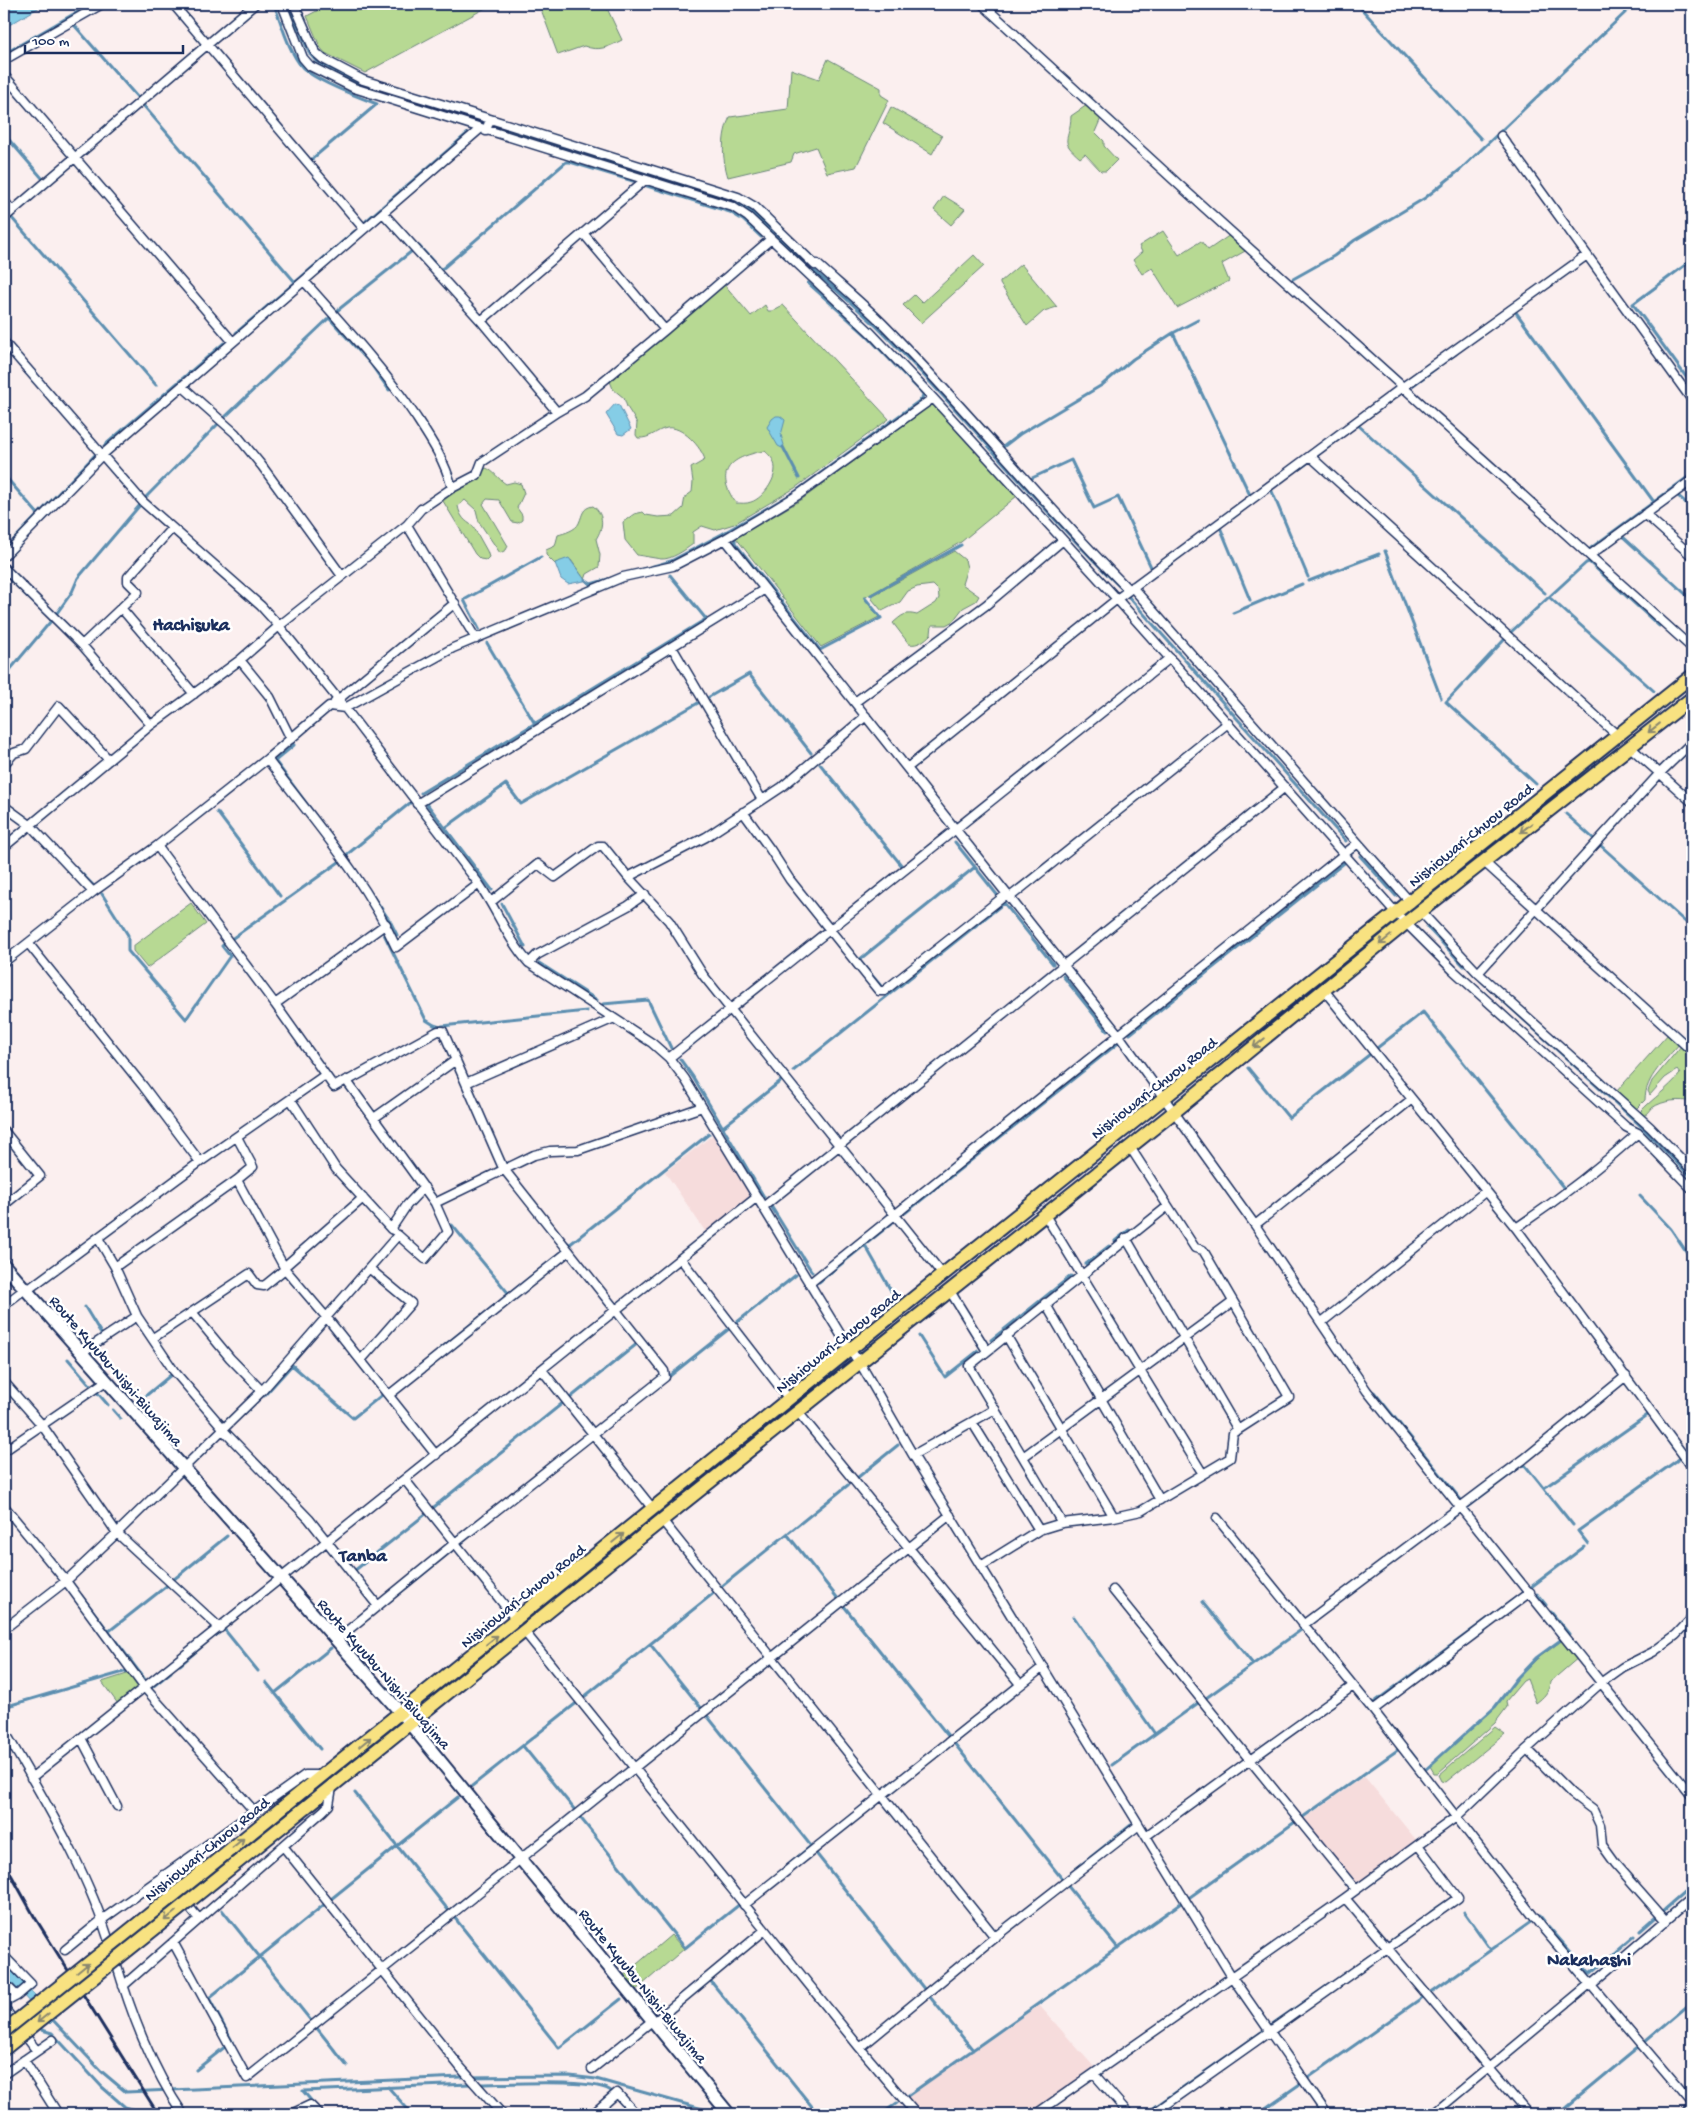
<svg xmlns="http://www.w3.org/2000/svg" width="1696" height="2118" viewBox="0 0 1696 2118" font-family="'Gochi Hand',sans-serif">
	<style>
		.built { fill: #f6dcdc }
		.green { fill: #b7d993; stroke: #698478; fill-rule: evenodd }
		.water { fill: #85cde6; stroke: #5b8eb0 }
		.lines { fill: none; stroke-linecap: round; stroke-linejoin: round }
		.stream { stroke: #5b8eb0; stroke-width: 3 }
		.street-casing { stroke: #1b2f5e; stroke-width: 11 }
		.secondary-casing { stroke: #1b2f5e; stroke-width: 15 }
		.primary-casing { stroke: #1b2f5e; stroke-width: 16 }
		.street { stroke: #fff; stroke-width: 8 }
		.secondary { stroke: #fff; stroke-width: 11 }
		.primary { stroke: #f8e281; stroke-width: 12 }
		.rail { stroke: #1b2f5e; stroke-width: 3 }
		.primary-bridge-casing { stroke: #1b2f5e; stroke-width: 16; stroke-linecap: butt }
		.primary-bridge { stroke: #f8e281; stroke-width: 12 }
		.oneway { stroke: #8a8870 }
		.labels { text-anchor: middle; stroke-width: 5; stroke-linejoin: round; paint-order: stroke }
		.street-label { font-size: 16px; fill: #1b2f5e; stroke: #fff }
		.quarter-label { font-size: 19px; font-weight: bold; fill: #1b2f5e; stroke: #fff }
	</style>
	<rect width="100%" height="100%" fill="#fbefef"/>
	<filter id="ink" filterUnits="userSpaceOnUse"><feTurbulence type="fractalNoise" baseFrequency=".02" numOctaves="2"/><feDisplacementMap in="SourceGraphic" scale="10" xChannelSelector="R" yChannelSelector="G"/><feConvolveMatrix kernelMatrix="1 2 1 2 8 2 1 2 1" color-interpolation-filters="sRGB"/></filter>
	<g filter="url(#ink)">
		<path class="built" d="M713,1135L752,1198L707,1234L665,1172Z
			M1364,1776L1417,1841L1355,1885L1302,1820Z
			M1039,2005L1095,2068L1028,2114H921L906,2098Z"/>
		<path class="green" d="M330,4H493L365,73L325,53L320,47L307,16Z
			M539,4H605L622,40C608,47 599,52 584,46L558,55Z
			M828,59L881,88V95L889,100L856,167L827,173L816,147L794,154L791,162L728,177C722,158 721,135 730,117L788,109L791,69L819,79Z
			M1087,105L1101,118L1095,132L1104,141V146L1117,160L1106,171H1101L1085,154L1080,158C1058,139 1070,142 1071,116Z
			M891,107L942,136L932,154L883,123Z
			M944,196L965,209L951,225L934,210Z
			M1163,231L1179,255L1201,241L1208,250L1230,235L1247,250L1222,264L1229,281L1177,308L1152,268L1142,274L1133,260L1142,252L1139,246Z
			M974,255L984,266L921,323L903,305L914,295L922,303Z
			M1021,264L1057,307L1044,311L1027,326L1000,284V282Z
			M724,284L751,316L765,305L768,311H772L783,305L889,419L795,488L734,524L715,530L702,526L693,532V544C685,550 671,560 661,559C653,558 645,556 637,555L625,540L623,522L634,514L643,512L646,515L658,517L674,516L683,508L685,497L692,492L693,482L691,468L705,460C702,448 682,425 667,428C656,430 651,439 638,438L636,435L637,423L627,407L624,398L613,389L610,381ZM765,451C768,454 773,458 774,463C779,476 764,498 751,502C746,504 741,503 736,503C712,470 733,456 765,451Z
			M932,404L1017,496L961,542L864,598L879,617L821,647L736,538L801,500Z
			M486,468C494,471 498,479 506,484L514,482L521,484L524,493L517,508L522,515V520L518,523L512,522L499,500L487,499L483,504L508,546L506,550L500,553L479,522L476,510L465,500L458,506C460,517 465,521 473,526L487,551L489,557L486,560L480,559L475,554L443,501L459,488L479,476Z
			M593,506C605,515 603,528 596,539L600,555L599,567L587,574L585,580L571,560L555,564L546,555V550L555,546L558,535C565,533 576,530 579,523C583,514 582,508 593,506Z
			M954,551L965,560L967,568L962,584L979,596L976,601L963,608L953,621L946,625H932L931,634C925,640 918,646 909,644L893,623C902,615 905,612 917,615L936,603L939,598L938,590L933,585L917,587L908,591L900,602L882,611L872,599V596Z
			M191,903L206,924L147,968L133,951V946Z
			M1669,1033L1680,1043C1666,1060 1645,1077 1645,1100L1636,1109L1616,1092Z
			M1682,1045L1692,1054V1102C1680,1099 1663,1100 1652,1108C1649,1112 1648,1114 1643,1116L1640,1112C1653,1098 1668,1089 1680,1074L1677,1070L1665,1078L1650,1095L1648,1091L1652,1081Z
			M1564,1639L1579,1657L1550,1682C1549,1692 1544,1697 1536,1703L1527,1679L1523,1681L1506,1701L1507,1707L1495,1723L1438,1773H1434L1430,1766L1496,1707L1518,1678L1537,1659Z
			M130,1673L140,1687L118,1704L102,1682Z
			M1495,1727L1505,1734L1446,1782L1442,1781L1439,1775Z
			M671,1935L684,1949L635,1991L623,1976Z"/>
		<path class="water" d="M14,4H45L4,28V10Z
			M615,404L619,405L631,429L623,435L618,434L606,414Z
			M776,416H780L785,420L781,435L784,445L782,448L778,446L767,427L772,419Z
			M569,558L585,580L584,581L568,584L561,579L555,563Z
			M4,1963L56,2018L50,2024L4,1975Z"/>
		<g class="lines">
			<path class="stream" d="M274,4C281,22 289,53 303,68C316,81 358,97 377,104L312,159
				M288,4L310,54L316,61L360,84L482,123
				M1357,4L1481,139
				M1631,4L1633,7
				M75,26L138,98
				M4,54L91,4
				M143,105L295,282
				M491,126L737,202L752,212L808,265
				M4,134L42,178
				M647,186L730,212L743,220L761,237
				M11,217L156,385
				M366,221L468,133
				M419,246L439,268L442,269L566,162H570L633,181
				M1692,260L1633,304L1692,385
				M814,271C833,287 853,304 871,321C958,406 1034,503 1121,588
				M1293,279L1334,256L1355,240L1425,198L1461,169L1627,11
				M338,310L412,251
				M1515,311L1654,502
				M236,333L355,231
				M1173,333L1250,495
				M1444,362L1456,354
				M1412,386L1439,366
				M224,418L329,318L370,363L389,390L392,388L393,390
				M1358,425L1545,593
				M104,446L224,343
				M783,447L799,478
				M1003,447L1020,434L1102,385L1133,359L1173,333L1198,320
				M1317,455L1401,393
				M1299,469L1309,462
				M4,475L38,514
				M1032,478L1071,460L1094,508L1118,497L1151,567
				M1271,489L1308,577
				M1677,495L1692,508
				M146,497L217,425
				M1220,527L1250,600
				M1621,535L1692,600
				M735,540V543L820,650L881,618L865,598
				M1591,548L1692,474
				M4,550L95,455
				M1385,551L1441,698
				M585,580L591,584L671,561L722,534L795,492L922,399L923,394L867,336L808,283
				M1309,581L1379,554
				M871,595L961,545
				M1127,595L1346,841
				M1549,597L1654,691
				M57,613L72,592L78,578L140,505
				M1233,613L1302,584
				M479,629L464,600L541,557
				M1511,632L1586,563L1589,562L1659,626
				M1504,640L1446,702L1536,784
				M487,643L535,724
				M4,677L51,621
				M709,697L749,674L811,753
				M1685,719L1692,726
				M294,745L275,761L315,815
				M1678,761L1692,747
				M820,764L902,866
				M421,793L706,619L670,575
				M427,804L492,890
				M217,812L280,896
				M1566,814L1595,840
				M445,828L506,784L521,804L698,703
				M955,842L998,896
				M1600,845L1692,928
				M1360,856L1396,896
				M344,857L410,803
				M74,866L94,886
				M371,893L390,921L397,935
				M102,894L128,935V951L186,1019L230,956L222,946L224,944
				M502,904L525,947
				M1542,908L1618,825
				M1427,927L1464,966
				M383,932L426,1020L434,1025L443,1028
				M230,940L339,862
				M539,963L597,1000
				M1063,976L1107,1031
				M1481,981L1643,1128L1692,1178
				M881,986L859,960L975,867
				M603,1004L648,1000L671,1048
				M442,1026L587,1011
				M1130,1034L1344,863
				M1377,1048L1423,1012L1563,1187
				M680,1059L693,1077L764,1197
				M1248,1068L1289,1118L1369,1055
				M793,1071L1004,903L1053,964
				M723,1127L782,1080
				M1640,1196L1671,1229L1692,1260
				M771,1206L812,1272
				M905,1213L1117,1044
				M452,1225L509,1294
				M1115,1241L1129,1230
				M568,1243L569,1245L709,1134
				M865,1245L894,1296
				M1086,1264L1109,1246
				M819,1282L892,1223
				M85,1307L102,1335L99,1337
				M736,1323L796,1275
				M919,1336L945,1377L978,1351
				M991,1340L1071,1276
				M440,1349L563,1251
				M68,1359L92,1387L90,1388
				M666,1379L730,1328
				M96,1391L108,1405
				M1374,1392L1461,1500
				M264,1396L292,1365L353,1418L382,1395
				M570,1398L638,1343
				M137,1403L172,1374L173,1375
				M113,1410L120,1418
				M1657,1426L1674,1449
				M1692,1450L1688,1453L1692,1458
				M857,1478L898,1445
				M1544,1488L1649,1414L1651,1417
				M434,1507L564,1402
				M1467,1507L1524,1464L1573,1525
				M1447,1522L1458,1513
				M787,1534L839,1600
				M460,1544L526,1491
				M1588,1544L1578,1531L1679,1459
				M354,1571L427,1513
				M173,1580L227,1536
				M721,1587L848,1485
				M1531,1587L1584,1547
				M1537,1594L1546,1605
				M81,1595L146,1681
				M365,1595L371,1603
				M391,1600L455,1548
				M1202,1602L1253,1664
				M843,1605L949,1737
				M1551,1612L1569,1634
				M1074,1617L1155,1734
				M108,1632L169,1584
				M215,1636L224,1629L258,1671
				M650,1644L702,1709
				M180,1665L207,1642
				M266,1682L320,1749
				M151,1688L171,1672
				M275,1693L331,1648
				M584,1697L715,1592
				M1206,1698L1301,1630
				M1372,1704L1525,1591
				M4,1707L127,1671
				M705,1713L811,1846L763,1886
				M954,1743L1063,1880
				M523,1746L574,1809
				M1410,1751L1425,1770L1495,1707L1517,1678L1536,1658L1562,1639
				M1112,1765L1198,1703
				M472,1786L579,1701
				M355,1793L449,1911
				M579,1816L685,1948L740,1904
				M1303,1817L1399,1749
				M815,1852L925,1990L928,1987
				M1061,1881L1131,1825
				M1067,1885L1118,1948
				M1190,1897L1295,1822
				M331,1899L458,1797
				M222,1910L312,2022
				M1431,1912L1453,1897L1449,1892
				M1464,1912L1491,1950
				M1662,1912L1692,1886
				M1540,1916L1544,1921
				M454,1917L559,2048L621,1999
				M1548,1926L1590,1974L1634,1936
				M1640,1931L1656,1917
				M1389,1942L1425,1917
				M1357,1965L1378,1950
				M709,1979L818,2114
				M1430,1993L1532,1921
				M930,1997L973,2050
				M51,2018L101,2071L126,2092L461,2077L570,2076L596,2079L706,2110
				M1271,2025L1350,1970
				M316,2027L347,2066
				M42,2030L52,2033L102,2087L125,2107L139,2111L141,2114
				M232,2041L209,1998L325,1904
				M1645,2042L1692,2002
				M196,2070L226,2046
				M1308,2078L1423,1997
				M482,2084C504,2084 599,2078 612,2092
				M388,2087L412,2114
				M303,2091L470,2084
				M303,2091L314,2104
				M906,2097L1181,1903
				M618,2100L631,2114
				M301,2114L308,2110
				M882,2114L897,2103
				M1145,2114L1263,2031
				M1257,2114L1300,2084
				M1558,2114L1639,2047"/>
			<defs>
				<path id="street" d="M173,4L364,229
					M282,4L303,58L310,66L354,88L733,207L748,217L871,333L933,398L1117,599L1397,914L1453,970L1626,1127L1638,1133L1692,1189
					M294,4L315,52L323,59L363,80L490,119L486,131
					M982,4L1177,183L1692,648
					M4,60L102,4
					M4,75L233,342
					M490,119L738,197L755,207L815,265
					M1501,136L1692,400
					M4,201L12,211
					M383,213L481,321L557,412L585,396L665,330L771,239
					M4,218L255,4
					M583,233L665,330
					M817,264C839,284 861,302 882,323C967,409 1043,504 1129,590
					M481,321L645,180
					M4,342L143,502L261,606L279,626L345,708L479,884C497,910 508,940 529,963L652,1043L669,1058L685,1079L850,1350L860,1363L913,1455L1232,1977L1327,2114
					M182,386L235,433L262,466L342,576
					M1310,456L1618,736
					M452,488L477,475L482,462L557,412
					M1645,514L1692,556
					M407,525L476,639
					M725,539L1118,1034L1255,1225L1367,1391L1692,1796
					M1590,555L1692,480
					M4,556L102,455L480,129
					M4,568L82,645L151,725
					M1132,587L1411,903
					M121,608L194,694
					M82,645L138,592L128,582V577L172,528
					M672,647L762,800
					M240,660L270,697L291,739
					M335,702L455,603
					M855,702L986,605L1063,540
					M1630,747L1692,802
					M267,759C312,819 365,878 396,947L479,884
					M4,764L14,753L26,749L59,706L109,760
					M907,768L1117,599L1403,387L1587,255
					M417,804L765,589
					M4,806L30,825L93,892
					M743,812L770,849L790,880L879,991H884L1007,894
					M4,847L151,725L240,660L279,626L407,525L421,509L452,488C445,461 431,440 416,417C383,368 343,325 304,281
					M1484,862L1692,1051
					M628,877L706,837L782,787L866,716
					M1010,897L1228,723
					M491,902L538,864L555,877L598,846H603L628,877L669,921L703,975L943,1275
					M1421,912L1478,973L1650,1127L1692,1170
					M28,943L143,1086L200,1162
					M4,962L93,892L157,846L267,759L329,706L345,708L453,648L623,577L673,566L725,539L798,495L933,398
					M529,963L537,955L628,906L645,894
					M1478,973L1660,773L1692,742
					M1324,990L1516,1228L1692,1467
					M275,1004L386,924
					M669,1058L1170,658
					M466,1083L612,1019
					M291,1100L336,1169L391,1229
					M374,1118L456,1060
					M4,1131L40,1176L4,1205
					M237,1137L253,1167L237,1180L285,1269L327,1318L436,1455
					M435,1203L534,1155L550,1151L578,1150L702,1107
					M763,1207L1285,787
					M1045,1215L1203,1474
					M1255,1225L1412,1099
					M1516,1228C1559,1199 1599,1168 1638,1133
					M393,1230L391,1229L407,1205L424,1187
					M98,1238L115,1267L137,1316L174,1371L223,1428
					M1126,1238L1238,1430
					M681,1259L789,1399
					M115,1267L237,1180
					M284,1267L363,1198
					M810,1283L1358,843
					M26,1291L200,1162L325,1075
					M950,1291L987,1351
					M1045,1303L1160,1500
					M4,1305L25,1289
					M192,1312L230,1358L262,1391
					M1322,1322L1486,1191
					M1006,1335L1114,1517
					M153,1338L249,1274L257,1285L264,1286L285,1269
					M81,1353L137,1316
					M361,1360L411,1303L370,1269
					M542,1370L653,1509
					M4,1382L42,1425L117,1533L220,1628
					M389,1395L569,1251
					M798,1412L1020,1684
					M972,1422L1039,1530
					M222,1429L309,1519L378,1606
					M4,1451L106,1381
					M913,1455L995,1409
					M1023,1457L1233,1302
					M405,1480L517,1621
					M4,1506L66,1581L144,1687L255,1812
					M1217,1518L1373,1710L1541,1926L1692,2104
					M662,1520L995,1937
					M1062,1523L969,1366L1168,1206
					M981,1566L1039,1530L1062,1523L1114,1517L1141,1511L1230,1458L1233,1433L1289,1397L1203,1250L1195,1248L1130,1147
					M1113,1590L1250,1760L1353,1686
					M1303,1625L1524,1459L1626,1376
					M4,1629L66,1581L117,1533L262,1391L398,1235L425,1259L448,1232L435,1203L346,1080L334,1087L275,1004L157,846
					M524,1631L860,2048L916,2114
					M336,1640L455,1543L665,1377L664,1371L503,1168L443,1031H438L347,1081
					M1373,1710L1530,1592
					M4,1730C44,1800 88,1870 111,1948
					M81,1738L117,1806
					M1527,1749L1572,1794L1593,1810L1600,1825L1602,1845L1615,1863L1666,1921
					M31,1778L757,1197
					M1146,1836L1250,1760L1356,1890
					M283,1846L461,2068L502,2114
					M163,1875L199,1919
					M1345,1898L1528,2114
					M744,1905L1043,1667
					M173,1942L247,2078L950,1515
					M65,1950L103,1919L305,1775H323
					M4,1956L31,1984L17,1996L4,2003
					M115,1959C131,2013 151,2067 183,2114
					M4,1983L17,1996
					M1592,1984L1692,1898
					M123,1986L323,1811L329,1805L332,1787
					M4,2008L37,2051
					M653,2023L765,1930
					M860,2048L995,1937L1139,1825
					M24,2060L58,2114
					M592,2069L652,2021
					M4,2074L53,2040
					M1094,2074L1129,2114
					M291,2114L310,2105L319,2114
					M593,2114L617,2093L636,2114
					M1036,2114L1345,1898L1456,1817L1527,1749L1602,1682L1623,1667L1653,1652L1676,1635L1692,1618
					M1153,2114L1458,1898L1418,1845
					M1433,2114L1591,1983
					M1686,2114L1692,2109"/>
				<path id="secondary" d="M4,1265L401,1713L729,2114"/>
				<path id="primary" d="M200,1874C448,1675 694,1475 941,1276C1191,1075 1443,877 1692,676
					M208,1886L662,1520L1174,1112L1407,922L1692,698"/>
			</defs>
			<use href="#street" class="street-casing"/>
			<use href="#secondary" class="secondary-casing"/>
			<use href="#primary" class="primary-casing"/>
			<use href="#street" class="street"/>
			<use href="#secondary" class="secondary"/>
			<use href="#primary" class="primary"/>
			<path class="rail" d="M4,1862L34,1916L158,2114"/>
			<defs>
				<path id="primary-bridge" d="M4,2031L200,1874
					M4,2049L208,1886"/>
			</defs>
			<use href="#primary-bridge" class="primary-bridge-casing"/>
			<use href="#primary-bridge" class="primary-bridge"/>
		</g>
		<defs><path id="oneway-shaft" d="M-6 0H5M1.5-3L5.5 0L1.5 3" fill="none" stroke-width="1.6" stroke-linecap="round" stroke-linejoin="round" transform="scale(1.25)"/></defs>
		<g class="oneway">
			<use href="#oneway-shaft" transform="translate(1654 728) rotate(142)"/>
			<use href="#oneway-shaft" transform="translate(1526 828) rotate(142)"/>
			<use href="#oneway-shaft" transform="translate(1385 940) rotate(141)"/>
			<use href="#oneway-shaft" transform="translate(1259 1043) rotate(141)"/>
			<use href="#oneway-shaft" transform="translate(618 1538) rotate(-39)"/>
			<use href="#oneway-shaft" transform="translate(492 1640) rotate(-38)"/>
			<use href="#oneway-shaft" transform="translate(365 1742) rotate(-39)"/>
			<use href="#oneway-shaft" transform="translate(238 1843) rotate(-39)"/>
			<use href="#oneway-shaft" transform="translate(170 1916) rotate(141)"/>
			<use href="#oneway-shaft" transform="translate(83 1968) rotate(-39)"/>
			<use href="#oneway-shaft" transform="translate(43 2018) rotate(141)"/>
		</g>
	</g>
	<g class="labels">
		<g class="street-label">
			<text transform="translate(1470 834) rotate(-39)" y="6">Nishiowari-Chuou Road</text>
			<text transform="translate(1153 1087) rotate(-38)" y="6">Nishiowari-Chuou Road</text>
			<text transform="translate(837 1340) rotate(-39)" y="6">Nishiowari-Chuou Road</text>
			<text transform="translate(117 1370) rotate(49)" y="6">Route Kyuubu-Nishi-Biwajima</text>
			<text transform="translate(522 1595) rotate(-39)" y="6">Nishiowari-Chuou Road</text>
			<text transform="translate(385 1673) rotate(49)" y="6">Route Kyuubu-Nishi-Biwajima</text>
			<text transform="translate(206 1848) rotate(-39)" y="6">Nishiowari-Chuou Road</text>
			<text transform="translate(644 1985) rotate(51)" y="6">Route Kyuubu-Nishi-Biwajima</text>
		</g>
		<g class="quarter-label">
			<text x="191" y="630">Hachisuka</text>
			<text x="363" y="1561">Tanba</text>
			<text x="1589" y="1965">Nakahashi</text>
		</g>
	</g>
	<rect width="1696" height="2118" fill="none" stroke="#fff" stroke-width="20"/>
	<rect x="10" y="10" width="1676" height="2098" fill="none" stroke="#1b2f5e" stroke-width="2" filter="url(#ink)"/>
	<path d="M25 45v8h158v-8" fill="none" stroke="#1b2f5e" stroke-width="2.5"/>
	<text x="32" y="45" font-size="15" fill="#1b2f5e" stroke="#ffffff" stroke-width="4" paint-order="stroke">100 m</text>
</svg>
